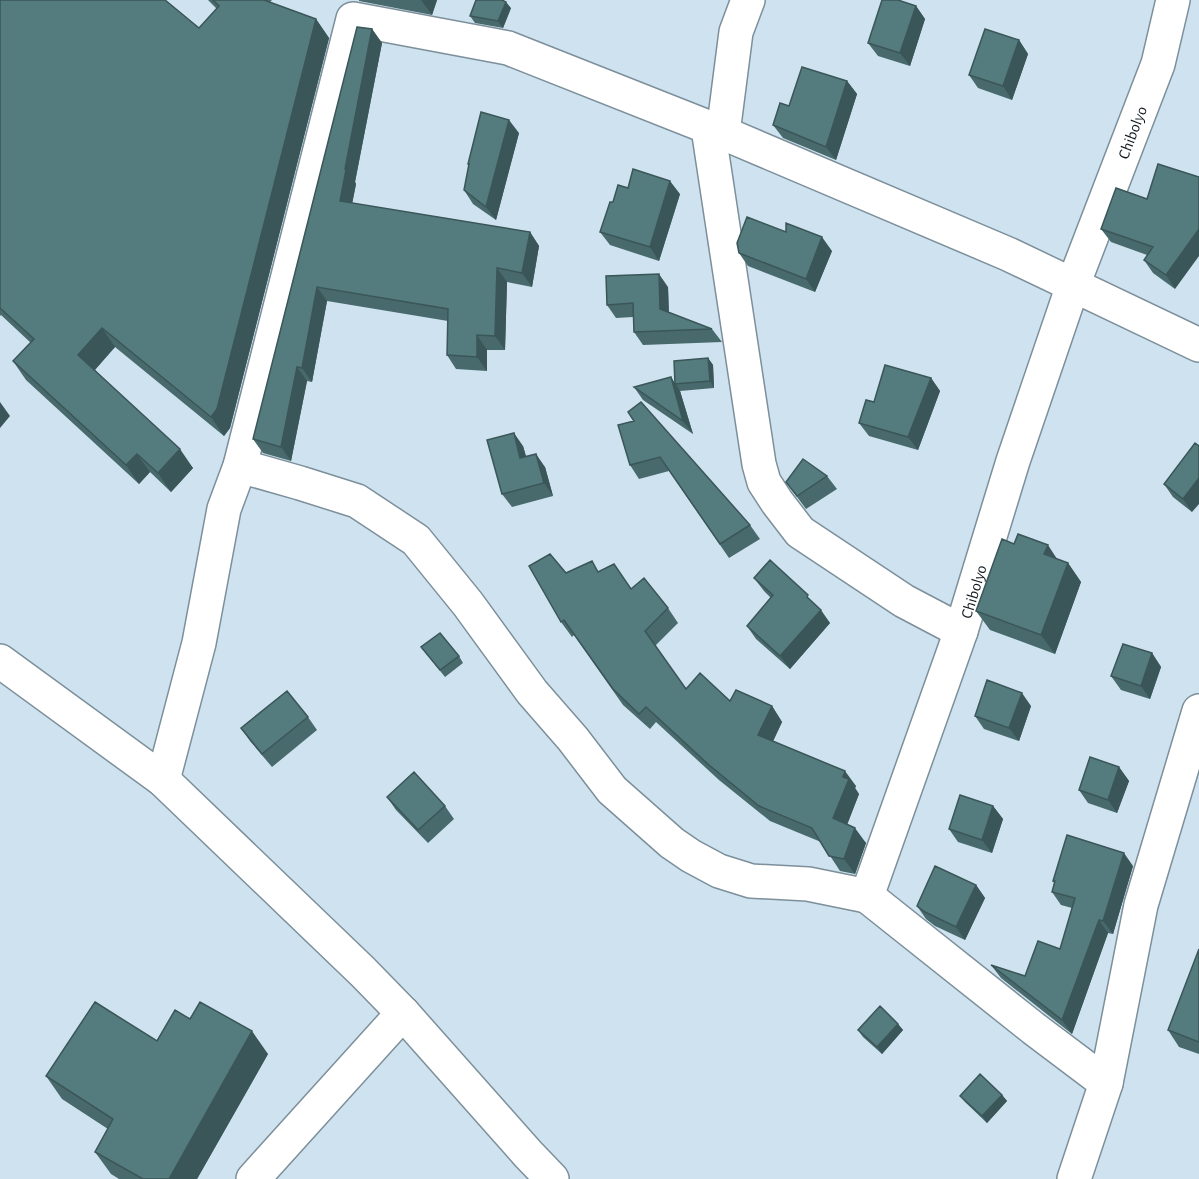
<svg xmlns="http://www.w3.org/2000/svg" width="1199" height="1179" viewBox="0 0 1199 1179" font-family="'Alegreya Sans',sans-serif">
	<style>
		.lines { fill: none; stroke-linecap: round; stroke-linejoin: round }
		.minor-casing { stroke: #7c8f9a; stroke-width: 36 }
		.minor { stroke: #fff; stroke-width: 33 }
		.wall { fill: #486a6c }
		.shaded-wall { fill: #3b5658 }
		.building { fill: #547b7d; stroke: #3b5658; stroke-width: 1.5 }
		.labels { text-anchor: middle; stroke-width: 4.5; stroke-linejoin: round; paint-order: stroke }
		.street-label { font-size: 16px; fill: #0f161b; stroke: #fff }
	</style>
	<rect width="100%" height="100%" fill="#cee3ef"/>
	<g class="lines">
		<defs>
			<g id="minor">
				<path d="M708,128L759,464L764,482L777,502L800,532L904,601L961,631"/>
				<path d="M723,133L736,32L748,0"/>
				<path d="M240,466L300,483L357,501L416,540L468,604L532,692L573,739L612,790L672,843L691,856L719,871L751,881L808,884L867,896"/>
				<path d="M0,661L163,780L363,972L403,1013L528,1154L552,1179"/>
				<path d="M163,780L199,643L224,509L240,466L353,19L508,48L723,133L1008,254L1199,345"/>
				<path id="s1" d="M1106,1083L1033,1028L867,896L961,631L1013,461L1073,285L1158,64L1173,0"/>
				<path d="M253,1179L403,1013"/>
				<path d="M1074,1179L1106,1083L1141,905L1199,711"/>
			</g>
		</defs>
		<use href="#minor" class="minor-casing"/>
		<use href="#minor" class="minor"/>
	</g>
	<path class="wall" d="M0,0L199,28L217,9L208,0H272L270,2L316,19L329,38L230,428L224,436L115,347L95,370L193,468L171,492L150,472L139,484L26,380L13,361L31,343L1,315L0,316Z
		M359,0H437L432,15L359,1Z
		M916,6L925,19L910,66L878,56L868,43Z
		M511,8L503,28L475,23L470,16Z
		M372,29L382,43L355,182L356,184L352,203L530,232L539,246L532,287L507,282L505,350H487V371L456,369L447,355L448,321L327,301L312,382L307,381L291,461L263,453L253,439Z
		M1019,40L1028,54L1012,100L978,88L969,75Z
		M847,81L857,94L836,160L783,138L773,125L789,106Z
		M519,133L496,220L473,204L464,190L469,165L468,164Z
		M680,194L659,261L610,245L600,232L613,202Z
		M1147,199L1175,289L1153,273L1144,260L1147,255L1111,242L1101,229Z
		M832,251L815,292L748,266L739,253Z
		M668,287L669,312L712,329L722,342L643,345L634,332L633,317L616,318L607,305Z
		M708,358L713,365L714,388L680,391L693,434L643,400L634,387L671,377L675,384Z
		M931,378L940,391L918,450L869,436L859,423Z
		M634,421L750,525L760,539L729,558L669,471L639,479L630,465Z
		M1195,443L1192,512L1173,497L1164,484Z
		M523,446L526,456L545,467L553,496L512,507L502,494Z
		M827,476L837,489L806,509L786,482Z
		M1057,559L1068,563L1081,582L1055,654L990,630L976,611Z
		M600,571L668,608L678,623L655,646L686,689L730,701L772,706L782,722L773,741L856,786L855,788L859,794L847,824L866,843L855,874L840,871L821,842L770,821L719,780L656,722L650,729L623,705L574,635L572,637L561,622L566,573Z
		M754,578L815,605L830,623L790,669L756,639L747,626L771,598L764,591Z
		M421,647L459,656L463,663L445,677Z
		M1152,653L1161,667L1150,699L1121,690L1111,676Z
		M1031,706L1019,741L984,729L975,716Z
		M308,717L317,730L272,767L250,741L241,728Z
		M1119,767L1129,781L1117,813L1088,803L1079,790Z
		M387,797L445,806L454,819L428,843L396,810Z
		M993,806L1003,819L992,853L958,842L949,829Z
		M1133,866L1113,934L1108,933L1072,1034L1001,978L991,965L1025,976L1060,949L1072,908L1061,905L1052,892L1054,883L1053,881Z
		M976,885L985,898L965,940L935,926L926,919L917,906Z
		M1199,949V1054L1179,1047L1168,1030Z
		M190,1019L268,1054L197,1179H119L111,1174L95,1152L108,1129L62,1099L46,1076L157,1041Z
		M898,1024L903,1030L882,1054L863,1037L858,1030Z
		M1002,1095L1007,1101L987,1123L965,1102L960,1096Z"/>
	<path class="shaded-wall" d="M421,0H437L432,15Z
		M506,2L511,8L503,28L498,21Z
		M916,6L925,19L910,66L900,53Z
		M316,19L329,38L230,428L224,436L211,417Z
		M372,29L382,43L355,182L356,184L350,215L340,201L345,169Z
		M1019,40L1028,54L1012,100L1003,86Z
		M847,81L857,94L836,160L826,147Z
		M509,120L519,133L496,220L486,207Z
		M670,181L680,194L659,261L650,247Z
		M1199,229V256L1175,289L1166,275Z
		M530,232L539,246L532,287L522,273Z
		M822,237L832,251L815,292L806,279Z
		M497,268L507,282L505,350L495,336Z
		M659,274L668,287L669,322L660,309Z
		M317,287L327,301L312,382L302,368Z
		M102,328L115,347L91,374L78,355Z
		M477,335L487,350V371L477,357Z
		M708,358L713,365L714,388L710,381Z
		M297,367L307,381L291,461L281,447Z
		M671,377L680,391L693,434L683,421Z
		M931,378L940,391L918,450L908,437Z
		M0,402L10,416L0,428Z
		M514,433L523,446L530,471L520,458Z
		M180,449L193,468L171,492L158,473Z
		M137,454L150,472L139,484L126,465Z
		M536,454L545,467L553,496L544,483Z
		M1199,478V504L1192,512L1183,499Z
		M1048,545L1061,565L1044,554Z
		M1068,563L1081,582L1055,654L1041,635Z
		M821,610L830,623L790,669L780,656Z
		M1152,653L1161,667L1150,699L1141,686Z
		M1022,693L1031,706L1019,741L1009,728Z
		M772,706L782,722L769,750L758,735Z
		M1119,767L1129,781L1117,813L1108,800Z
		M845,771L856,786L855,788L859,794L844,833L833,818L843,777Z
		M993,806L1003,819L992,853L982,840Z
		M855,828L866,843L855,874L844,859Z
		M1124,853L1133,866L1113,934L1103,921Z
		M976,885L985,898L965,940L956,927Z
		M1099,920L1108,933L1072,1034L1062,1020Z
		M898,1024L903,1030L882,1054L877,1047Z
		M252,1031L268,1054L197,1179H169Z
		M1002,1095L1007,1101L987,1123L982,1116Z"/>
	<path class="building" d="M0,0H165L199,28L219,6L213,0H264L316,19L217,409L211,417L102,328L78,355L180,449L158,473L137,454L126,465L13,361L34,339L0,308Z
		M476,0H502L506,2L498,21L470,16Z
		M882,0H898L916,6L900,53L868,43Z
		M357,27L372,29L345,169L346,170L340,201L530,232L522,273L497,268L495,336L477,335V357L447,355L448,309L317,287L302,368L297,367L281,447L253,439Z
		M985,29L1019,40L1003,86L969,75Z
		M802,67L847,81L826,147L773,125L780,103L789,106Z
		M481,112L509,120L486,207L464,190L469,164H468Z
		M1158,164L1199,177V229L1166,275L1144,260L1153,247L1101,229L1116,188L1147,199Z
		M633,169L670,181L650,247L600,232L610,202H613L618,185L628,188Z
		M747,217L786,232V223L822,237L806,279L739,253L737,243Z
		M659,274L660,309L712,329L634,332L633,303L607,305L606,276Z
		M708,358L710,381L675,384L674,361Z
		M885,365L931,378L908,437L859,423L866,400L874,402Z
		M671,377L683,421L634,387Z
		M641,402L750,525L720,544L660,457L630,465L618,425L634,421L628,412Z
		M514,433L520,458L536,454L544,483L502,494L487,440Z
		M1195,443L1199,446V478L1183,499L1164,484Z
		M803,459L827,476L797,496L786,482Z
		M1018,534L1048,545L1044,554L1068,563L1041,635L976,611L1002,539L1014,544Z
		M550,554L566,573L592,561L598,572L614,564L631,589L644,578L668,608L645,631L686,689L700,673L730,701L736,690L772,706L758,735L845,771L843,777L849,779L833,818L855,828L844,859L829,856L812,828L759,806L709,765L646,707L639,714L613,689L564,620L561,622L529,566Z
		M770,560L808,595L807,597L821,610L780,656L747,626L773,595L754,578Z
		M440,633L459,656L440,670L421,647Z
		M1123,644L1152,653L1141,686L1111,676Z
		M987,680L1022,693L1009,728L975,716Z
		M287,691L308,717L262,754L241,728Z
		M1090,757L1119,767L1108,800L1079,790Z
		M414,772L445,806L418,830L387,797Z
		M960,795L993,806L982,840L949,829Z
		M1067,835L1124,853L1103,921L1099,920L1062,1020L991,965L1025,976L1038,941L1060,949L1075,898L1052,892L1055,881H1053Z
		M935,866L976,885L956,927L925,912L917,906Z
		M1199,949V1042L1168,1030Z
		M95,1002L157,1041L175,1010L190,1019L200,1002L252,1031L169,1179H143L95,1152L113,1119L46,1076Z
		M880,1006L898,1024L877,1047L858,1030Z
		M980,1074L1002,1095L982,1116L960,1096Z"/>
	<g class="labels">
		<g class="street-label">
			<text dy="6" stroke="none"><textPath href="#s1" startOffset="1112">Chibolyo</textPath></text>
			<text dy="6" stroke="none"><textPath href="#s1" startOffset="626">Chibolyo</textPath></text>
		</g>
	</g>
</svg>
